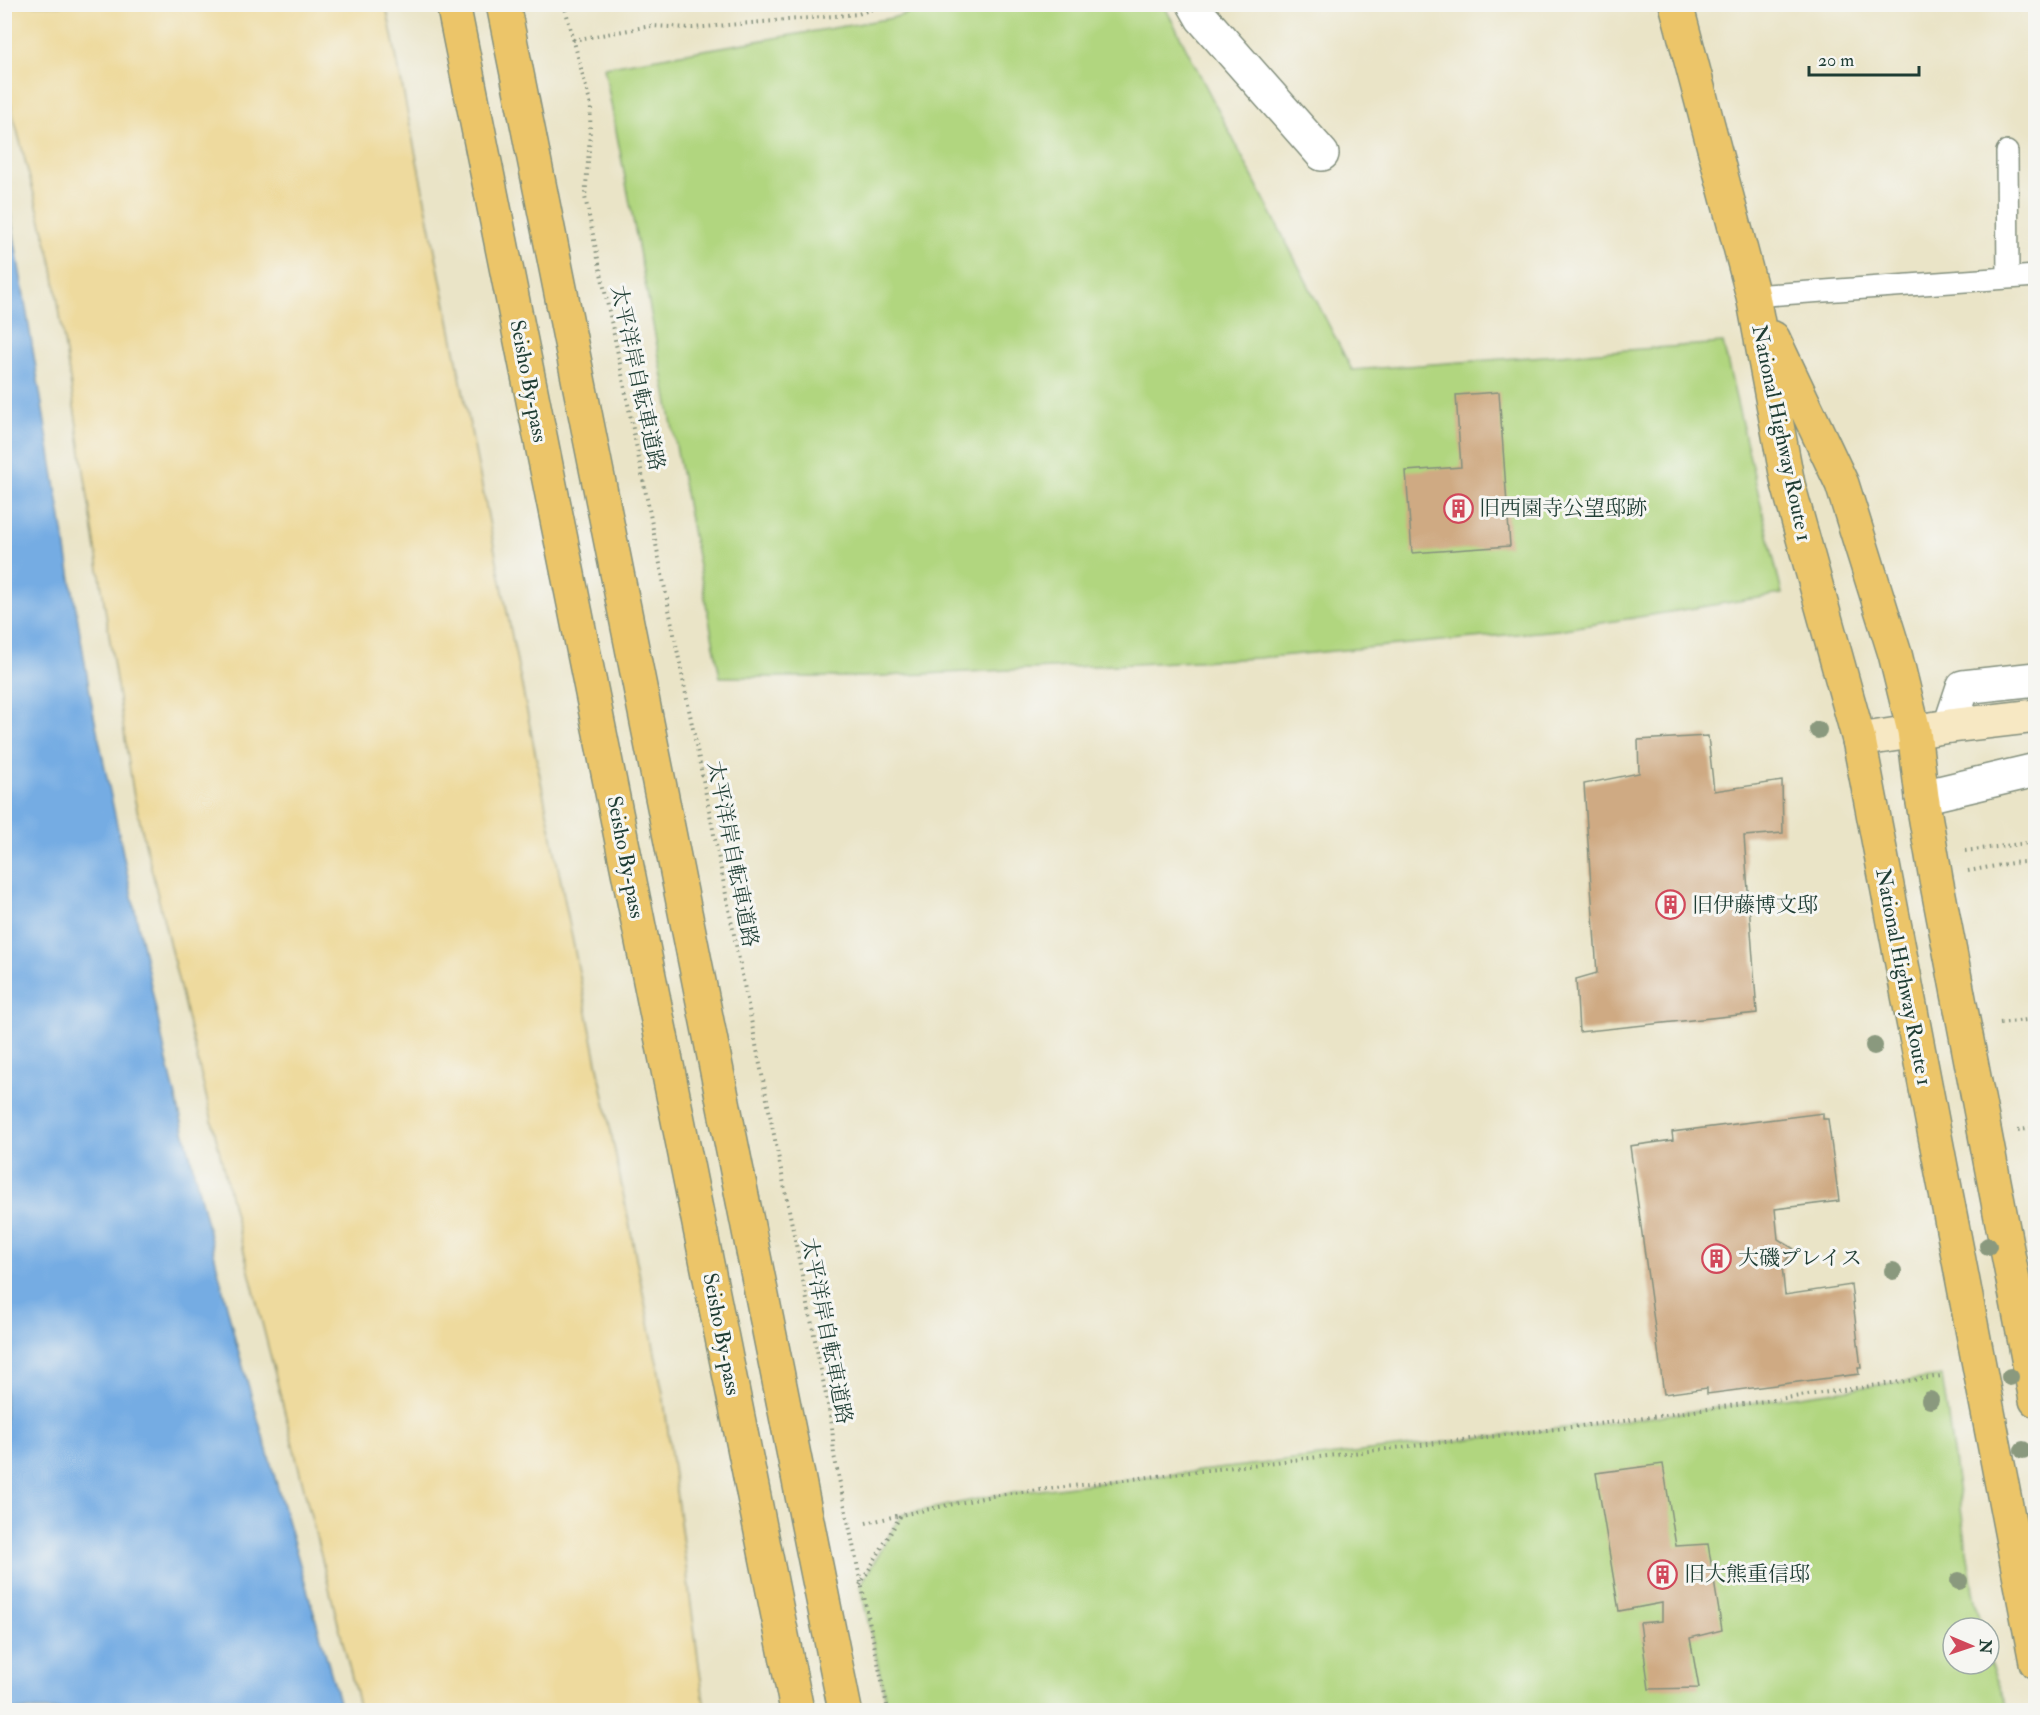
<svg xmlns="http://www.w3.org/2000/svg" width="2040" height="1715" viewBox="0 0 2040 1715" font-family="'IM FELL Double Pica','Noto Serif JP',serif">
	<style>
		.green { fill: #b1d67f; stroke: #688a5a; stroke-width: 1.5 }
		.sand { fill: #eeda9e; stroke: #868c69; stroke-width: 1.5 }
		.water { fill: #74ace3; stroke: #4a748c; stroke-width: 1.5 }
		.building { fill: #cfaa83 }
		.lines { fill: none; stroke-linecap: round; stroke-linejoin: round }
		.lane-casing { stroke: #84907e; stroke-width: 24 }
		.street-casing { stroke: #84907e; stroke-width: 36 }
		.secondary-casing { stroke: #84907e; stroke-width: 36 }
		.highway-casing { stroke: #84907e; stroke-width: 36 }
		.path { stroke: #84907e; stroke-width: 4; stroke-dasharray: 1.5 4.5; stroke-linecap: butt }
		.lane { stroke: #fff; stroke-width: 21 }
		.street { stroke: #fff; stroke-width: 33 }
		.secondary { stroke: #f7e8c3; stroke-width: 33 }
		.highway { stroke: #ecc569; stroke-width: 33 }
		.tree { fill: #8a997e }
		.labels { text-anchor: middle; stroke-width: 6; stroke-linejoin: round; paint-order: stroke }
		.street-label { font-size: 21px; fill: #1f3d34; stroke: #f6f6f2 }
		.poi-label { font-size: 21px; fill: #1f3d34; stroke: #f6f6f2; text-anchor: start }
	</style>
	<rect width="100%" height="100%" fill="#f6f6f2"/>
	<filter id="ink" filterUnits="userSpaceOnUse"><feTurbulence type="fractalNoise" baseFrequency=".0167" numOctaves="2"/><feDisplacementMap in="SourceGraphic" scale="12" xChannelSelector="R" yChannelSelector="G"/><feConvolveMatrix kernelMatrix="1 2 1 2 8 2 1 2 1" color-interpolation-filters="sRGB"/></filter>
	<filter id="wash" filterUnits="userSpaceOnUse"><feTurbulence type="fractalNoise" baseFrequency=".008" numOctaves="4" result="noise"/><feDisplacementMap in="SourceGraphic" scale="24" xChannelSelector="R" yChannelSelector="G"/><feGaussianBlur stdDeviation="1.35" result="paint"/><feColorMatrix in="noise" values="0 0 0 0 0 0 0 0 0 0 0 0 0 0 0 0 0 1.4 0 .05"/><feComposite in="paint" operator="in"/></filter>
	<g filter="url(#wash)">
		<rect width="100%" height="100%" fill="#eae4c7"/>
		<path class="green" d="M934,5H1164L1352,370L1723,343L1782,594L1558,630L1258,658L862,677H720L604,67L892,18Z
			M1942,1376L1973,1591L1981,1628H1953V1664H1989V1661L2009,1710H888L860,1586L901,1515L997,1495L1623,1421Z"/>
		<path class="sand" d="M4,5H386L663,1393L705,1710H360L236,1220L134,797L52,263L5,84Z"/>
		<path class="water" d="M4,176L93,711L166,1057L235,1339L334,1683L341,1710H5Z"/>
		<g id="blocks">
			<path class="building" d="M1499,392L1510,546L1412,553L1406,471L1461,467L1456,395Z
				M1708,736L1714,791L1782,781L1783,833L1744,836L1757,1013L1579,1032L1576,979L1597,973L1584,784L1639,773L1638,740Z
				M1823,1113V1119H1828L1839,1201L1775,1209L1778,1239L1794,1249L1782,1266L1785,1295L1851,1285L1861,1368H1858L1859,1374L1707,1394V1388L1664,1394L1630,1146L1673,1140L1672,1132Z
				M1663,1464L1676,1546L1708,1544L1722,1630L1690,1638L1699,1688L1649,1689L1640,1623L1662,1621V1603L1619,1611L1596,1473Z"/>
		</g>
	</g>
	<g filter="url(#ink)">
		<use href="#blocks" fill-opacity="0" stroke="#84907e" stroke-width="1.5"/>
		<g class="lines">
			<defs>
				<path id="lane" d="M2007,152L2008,277
					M1753,296L2036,276"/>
				<path id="street" d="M1194,4L1202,18L1322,154
					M1950,726L1963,687L2036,679
					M1922,797L2036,770"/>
				<path id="secondary" d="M1859,740L1950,726L2036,716"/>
				<path id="highway" d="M453,4L797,1710
					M503,4L845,1710
					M1676,4L1753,296L1788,484L1859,740L2036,1662
					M1773,338L1842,484L1895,654L1914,731L1922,797L1936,879L2036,1400"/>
			</defs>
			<use href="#lane" class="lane-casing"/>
			<use href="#street" class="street-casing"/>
			<use href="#secondary" class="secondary-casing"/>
			<use href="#highway" class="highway-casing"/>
			<path class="path" d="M564,4L591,106L589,150L585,197L617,349L832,1425L834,1455L888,1710
				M573,40L651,26L692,28L858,14L886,4
				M1965,851L2036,842
				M1968,871L2012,863L2036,861
				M2000,1023L2036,1019
				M2018,1130L2036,1128
				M866,1523L901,1515
				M860,1585L901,1515L997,1495L1623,1421L1942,1376"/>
			<use href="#lane" class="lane"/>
			<use href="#street" class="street"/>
			<use href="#secondary" class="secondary"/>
			<use href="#highway" class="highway"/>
		</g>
		<g class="tree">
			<circle cx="1818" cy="730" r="9"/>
			<circle cx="1874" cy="1046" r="9"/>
			<circle cx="1988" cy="1246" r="9"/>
			<circle cx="1893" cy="1271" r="9"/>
			<circle cx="2010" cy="1377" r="9"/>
			<circle cx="1930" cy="1400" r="9"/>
			<circle cx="2023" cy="1450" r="9"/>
			<circle cx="1959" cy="1581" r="9"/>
		</g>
	</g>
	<defs>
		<symbol id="building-ring" viewBox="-11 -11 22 22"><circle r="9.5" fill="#f6f6f2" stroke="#d1495b" stroke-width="1.5"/><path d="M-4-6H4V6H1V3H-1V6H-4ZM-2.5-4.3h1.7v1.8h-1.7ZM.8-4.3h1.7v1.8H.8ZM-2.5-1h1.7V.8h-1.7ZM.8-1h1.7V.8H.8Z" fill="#d1495b"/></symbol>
	</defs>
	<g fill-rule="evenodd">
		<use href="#building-ring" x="1442" y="492" width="33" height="33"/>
		<use href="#building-ring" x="1654" y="888" width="33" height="33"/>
		<use href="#building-ring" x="1700" y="1242" width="33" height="33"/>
		<use href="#building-ring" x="1646" y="1558" width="33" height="33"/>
	</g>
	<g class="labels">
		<g class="street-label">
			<text transform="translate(638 378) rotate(78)" y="7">太平洋岸自転車道路</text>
			<text transform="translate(529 381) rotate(79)" y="7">Seisho By-pass</text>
			<text transform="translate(1782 433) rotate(78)" y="7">National Highway Route 1</text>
			<text transform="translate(733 854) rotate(79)" y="7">太平洋岸自転車道路</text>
			<text transform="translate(626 857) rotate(79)" y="7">Seisho By-pass</text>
			<text transform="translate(1904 977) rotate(79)" y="7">National Highway Route 1</text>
			<text transform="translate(827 1331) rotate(79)" y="7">太平洋岸自転車道路</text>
			<text transform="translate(722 1334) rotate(79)" y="7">Seisho By-pass</text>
		</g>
		<g class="poi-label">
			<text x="1479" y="515">旧西園寺公望邸跡</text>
			<text x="1692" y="912">旧伊藤博文邸</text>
			<text x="1738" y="1265">大磯プレイス</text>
			<text x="1684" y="1581">旧大熊重信邸</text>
		</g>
	</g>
	<rect width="2040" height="1715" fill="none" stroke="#f6f6f2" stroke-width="24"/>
	<g transform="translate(1971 1646) rotate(92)"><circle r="28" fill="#f6f6f2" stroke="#a0aca6" stroke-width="1.5"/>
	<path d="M0-4.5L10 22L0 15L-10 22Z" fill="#d1495b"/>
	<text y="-9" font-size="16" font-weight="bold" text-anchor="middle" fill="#1f3d34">N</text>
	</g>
	<path d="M1809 66v9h110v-9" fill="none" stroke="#1f3d34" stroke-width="3"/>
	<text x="1818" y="66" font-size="18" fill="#1f3d34" stroke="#f6f6f2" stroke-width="4.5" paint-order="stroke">20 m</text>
</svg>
